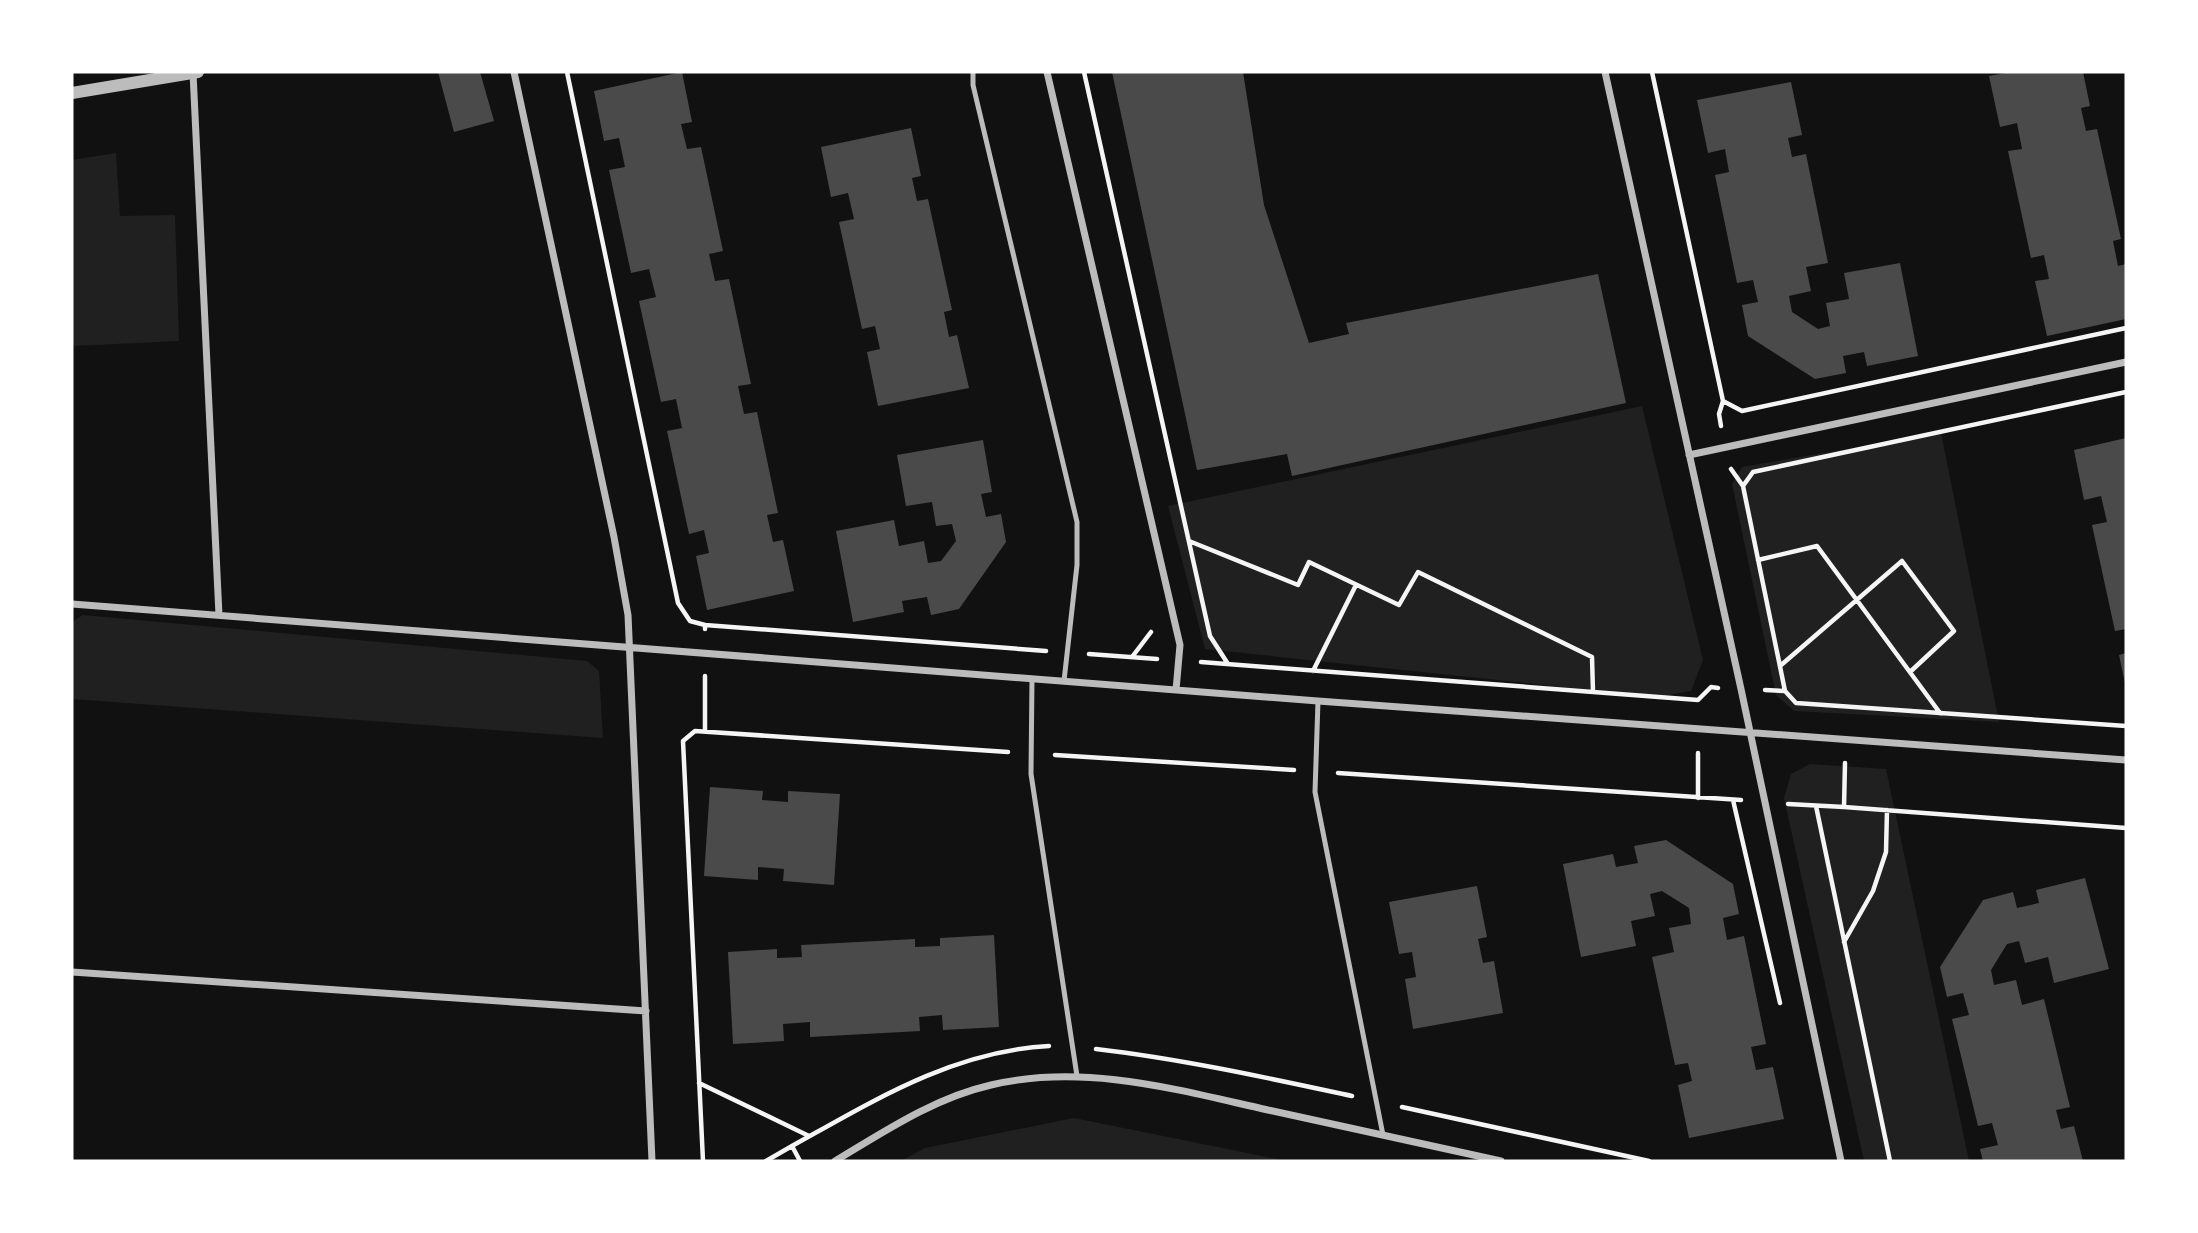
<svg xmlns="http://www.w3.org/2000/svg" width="2198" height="1233" viewBox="0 0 2198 1233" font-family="Roboto,sans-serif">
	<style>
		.green { fill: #202020 }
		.building { fill: #4a4a4a }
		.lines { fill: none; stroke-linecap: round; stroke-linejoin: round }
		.path { stroke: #f5f5f5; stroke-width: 4.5 }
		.service { stroke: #bcbcbc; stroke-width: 5 }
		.minor { stroke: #bcbcbc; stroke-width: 7 }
		.tertiary { stroke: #bcbcbc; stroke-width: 12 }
	</style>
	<rect width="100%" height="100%" fill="#111"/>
	<path class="green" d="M116,153L120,216L175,215L179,341L72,346V160Z
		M1642,406L1703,660L1691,691L1657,697L1205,649L1168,506Z
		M1941,433L1999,722L1794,711L1776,695L1732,484L1742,467Z
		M83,615L587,661L599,671L603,738L72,699V622Z
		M1810,764L1886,769L1969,1161H1864L1784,798L1791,774Z
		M1074,1118L1287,1161H901L925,1148Z"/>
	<path class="building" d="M438,72H480L494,121L454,132Z
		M682,72L692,122L681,124L687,149L701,147L723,251L709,254L715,281L729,279L751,384L738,386L744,414L757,412L778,513L767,515L773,542L783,540L794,591L707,610L696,556L709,553L704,530L689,534L667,431L682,428L676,399L661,402L639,301L656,297L649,269L631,273L609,170L625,167L619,138L604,141L594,91Z
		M1112,72H1243L1264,205L1309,343L1349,334L1346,323L1598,274L1626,403L1292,476L1287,454L1197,470Z
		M2011,72H2083L2090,106L2081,108L2086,131L2097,129L2121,239L2113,241L2118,266L2126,264V319L2047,336L2035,281L2049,279L2044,255L2031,258L2008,151L2022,149L2017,123L2000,127L1989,76Z
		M1791,82L1802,135L1788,138L1792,157L1806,154L1828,263L1806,267L1811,291L1789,296L1792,312L1818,329L1830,326L1826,303L1849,299L1844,273L1900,263L1918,356L1867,366L1864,352L1843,356L1846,373L1815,379L1748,336L1742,305L1758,302L1753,280L1737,283L1715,175L1729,172L1725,149L1708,153L1697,100Z
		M911,128L921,176L912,178L917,201L928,199L952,310L944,312L949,337L957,335L969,388L878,406L867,352L880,349L875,326L862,329L839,222L854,219L848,193L831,197L821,147Z
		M2126,438V629L2115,631L2092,525L2107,522L2101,496L2084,500L2074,450Z
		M983,440L992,492L981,494L986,517L1001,514L1006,542L959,609L931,615L927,597L902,601L904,612L853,622L836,531L894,520L899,546L924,541L928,563L941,561L956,541L952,524L936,526L932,502L906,506L897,455Z
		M2126,653V682L2125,683L2119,655Z
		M710,787L763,791L762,800L788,802V791L840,794L834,885L783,881L784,869L758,867V880L704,876Z
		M1666,840L1733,884L1739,914L1723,918L1727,940L1744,936L1766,1044L1751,1047L1756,1070L1773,1067L1784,1119L1689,1138L1678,1085L1692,1081L1688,1063L1675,1065L1652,957L1674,952L1669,928L1691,924L1689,908L1662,891L1650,894L1655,916L1631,921L1636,946L1581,957L1563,864L1613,854L1616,867L1638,863L1634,846Z
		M2085,878L2109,969L2054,983L2048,957L2025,963L2019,941L2007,944L1991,970L1994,985L2016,980L2022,1005L2044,999L2070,1107L2056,1110L2061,1129L2074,1126L2083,1161H1983L1980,1149L1998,1145L1992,1123L1978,1126L1952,1019L1969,1015L1963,993L1947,997L1940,967L1983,900L2013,892L2017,908L2039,903L2036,890Z
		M1477,886L1487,937L1478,939L1483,963L1494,961L1503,1013L1413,1029L1405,979L1416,977L1412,952L1399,954L1389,902Z
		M994,935L999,1027L943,1030L942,1015L919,1017L920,1031L810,1037V1022L783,1024L784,1041L733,1044L728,952L777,949V958L802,957L801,945L915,939V947L940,946V938Z"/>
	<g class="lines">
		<path class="path" d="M567,72L678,603L690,621L705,625
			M1084,72L1210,636L1228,664
			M1652,72L1723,401L1719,414L1721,426
			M1723,401L1742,411L2126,328
			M1731,469L1743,486L1785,691L1796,703L2126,726
			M1743,486L1753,472L2126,392
			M1189,541L1298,585L1309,562L1399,605L1418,572L1592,657L1593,692
			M1758,560L1817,546L1940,713
			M705,629V625L1046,651
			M1089,654L1157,659
			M1132,657L1151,632
			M1201,662L1698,700L1711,687L1718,688
			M1780,666L1902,561L1954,631L1910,672
			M1313,671L1356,585
			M1765,690L1785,691
			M705,731V676
			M1698,753V798
			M1055,755L1294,770
			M1338,773L1741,800
			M1733,800L1780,1003
			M1788,804L1844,807L1845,763
			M1816,806L1890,1161
			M1844,807L2126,828
			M1844,942L1873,891L1886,852L1887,810
			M1096,1049C1182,1059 1268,1078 1352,1096
			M699,1083L809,1136
			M1402,1107L1649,1161
			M792,1146C873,1101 953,1051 1049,1046
			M703,1161L683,741L695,731L1008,752
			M766,1161L792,1146L800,1161"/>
		<path class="service" d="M973,72V85L1077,522V565L1064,681
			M1032,679L1031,774L1077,1076
			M1318,701L1315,792L1383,1135"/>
		<path class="minor" d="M514,72L614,537L628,615L652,1161
			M1047,72L1180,645L1176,690
			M1605,72L1741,689L1841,1161
			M193,73L219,615
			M1689,455L2126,362
			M72,604L1318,701L2126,760
			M72,972L646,1011
			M835,1161C885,1131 934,1098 991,1085C1085,1063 1178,1090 1268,1110C1346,1127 1424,1144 1501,1161"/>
		<path class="tertiary" d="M72,93L198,72"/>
	</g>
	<rect width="2198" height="1233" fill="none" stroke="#ffffff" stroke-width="147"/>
</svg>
